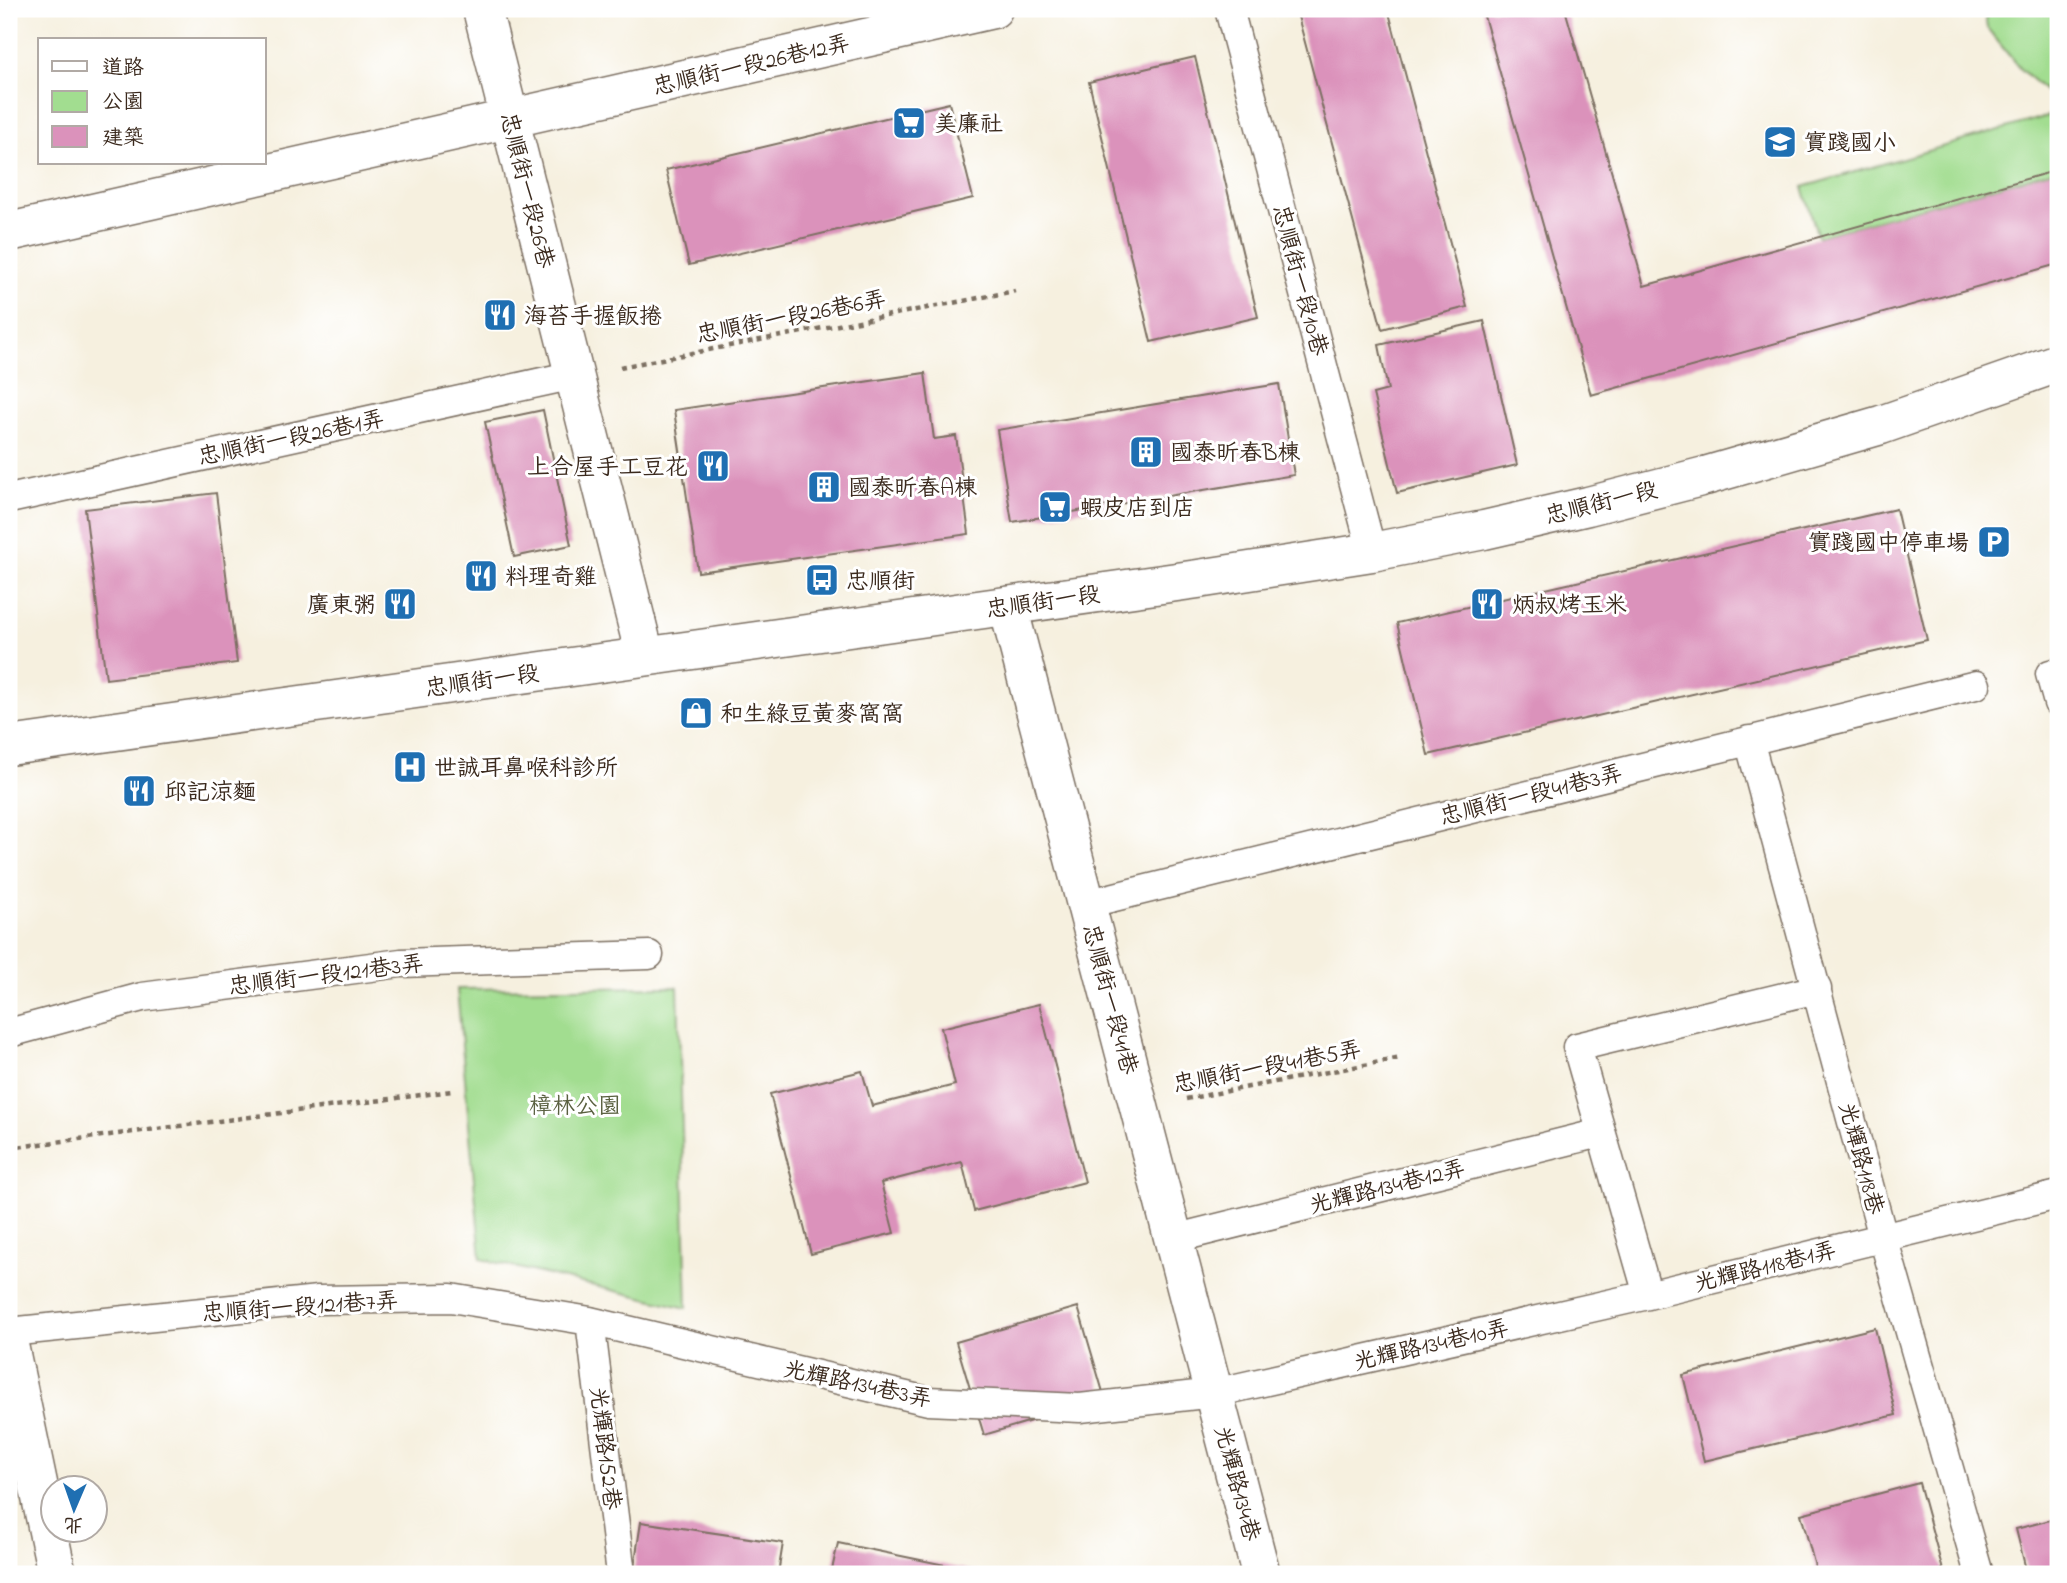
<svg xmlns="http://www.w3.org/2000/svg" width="2067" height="1583" viewBox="0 0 2067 1583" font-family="'Indie Flower','LXGW WenKai TC',sans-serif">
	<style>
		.green { fill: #a2dd90; stroke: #6e8457; stroke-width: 2 }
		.building { fill: #db92bb }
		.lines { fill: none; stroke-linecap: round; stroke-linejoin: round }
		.service-casing { stroke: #7c6f62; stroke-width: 31 }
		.minor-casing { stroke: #7c6f62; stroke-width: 41 }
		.tertiary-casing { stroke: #7c6f62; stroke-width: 41 }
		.path { stroke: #7c6f62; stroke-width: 4.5; stroke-dasharray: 5 5; stroke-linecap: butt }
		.service { stroke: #fff; stroke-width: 28 }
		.minor { stroke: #fff; stroke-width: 38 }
		.tertiary { stroke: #fff; stroke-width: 38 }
		.labels { text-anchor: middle; stroke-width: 6; stroke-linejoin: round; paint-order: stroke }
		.street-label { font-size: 23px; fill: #3b2a1e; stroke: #fff }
		.poi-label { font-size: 23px; fill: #3b2a1e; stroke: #fff; text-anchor: start }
		.park-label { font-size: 23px; fill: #5a6040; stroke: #fff }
	</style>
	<rect width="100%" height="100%" fill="#fff"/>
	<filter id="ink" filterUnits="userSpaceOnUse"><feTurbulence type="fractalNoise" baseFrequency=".0143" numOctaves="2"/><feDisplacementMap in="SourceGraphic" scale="14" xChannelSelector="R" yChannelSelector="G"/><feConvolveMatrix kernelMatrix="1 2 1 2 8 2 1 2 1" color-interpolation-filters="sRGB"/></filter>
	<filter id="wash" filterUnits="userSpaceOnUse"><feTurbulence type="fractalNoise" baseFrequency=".00686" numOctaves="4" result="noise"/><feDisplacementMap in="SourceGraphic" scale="28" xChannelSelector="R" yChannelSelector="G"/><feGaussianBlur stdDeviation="1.57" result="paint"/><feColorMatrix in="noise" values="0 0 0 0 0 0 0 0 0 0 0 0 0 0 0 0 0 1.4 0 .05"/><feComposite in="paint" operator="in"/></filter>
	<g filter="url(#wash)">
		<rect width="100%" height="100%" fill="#f6f0df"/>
		<path class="green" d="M1984,9H2058V102L2020,69L1987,28Z
			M2058,113V169L1818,237L1803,187Z
			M678,987L687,1308L481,1259L457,989Z"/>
		<g id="blocks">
			<path class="building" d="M1296,9H1388L1467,307L1382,329Z
				M1482,9H1565L1644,286L2058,170V264L1591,395Z
				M1195,57L1258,317L1151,342L1089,82Z
				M949,103L973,198L689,265L666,170Z
				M1484,321L1517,465L1397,493L1373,394L1388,390L1379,345Z
				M925,373L934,439L956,436L969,534L698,572L674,410Z
				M1279,384L1294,475L1012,522L997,430Z
				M543,410L571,545L514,557L485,422Z
				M216,493L237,663L106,679L85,509Z
				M1896,509L1927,640L1428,755L1397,623Z
				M1039,1004L1085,1182L974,1211L962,1162L881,1183L894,1233L811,1254L770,1094L862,1071L872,1106L955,1085L941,1028Z
				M1078,1307L1105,1399L984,1435L956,1342Z
				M1875,1328L1896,1415L1704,1461L1683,1375Z
				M1919,1483L1944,1574H1817L1801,1514Z
				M2058,1518V1574H2027L2016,1529Z
				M641,1522L783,1543L778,1574H633Z
				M838,1543L984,1573V1574H831Z"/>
		</g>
	</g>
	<g filter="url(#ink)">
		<use href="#blocks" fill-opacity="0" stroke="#7c6f62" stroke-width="2"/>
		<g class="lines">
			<defs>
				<path id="service" d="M1229,9L1372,552
					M9,499L574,375
					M2058,672L2050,674L2058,703
					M1749,740L1883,1237L1979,1574
					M1086,904L1976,685
					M9,1033L142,997L401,963L649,955
					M1173,1239L1600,1133
					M1648,1295L1577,1047L1817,989
					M590,1321L621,1574
					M9,1332L318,1300L451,1298L590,1321L928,1401L1080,1408L1214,1393L1648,1295L2058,1195"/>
				<path id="minor" d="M482,9L645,656
					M9,232L993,9
					M1008,606L1261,1574
					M9,1345L57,1574"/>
				<path id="tertiary" d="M9,746L1198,579L1372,552L1484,530L1588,506L1705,476L1881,425L2058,363"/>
			</defs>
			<use href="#service" class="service-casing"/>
			<use href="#minor" class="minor-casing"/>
			<use href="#tertiary" class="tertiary-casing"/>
			<path class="path" d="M620,367L1015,291
				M1186,1099L1401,1058
				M9,1148L452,1091"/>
			<use href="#service" class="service"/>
			<use href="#minor" class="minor"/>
			<use href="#tertiary" class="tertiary"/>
		</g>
	</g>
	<defs>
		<symbol id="supermarket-square" viewBox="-11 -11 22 22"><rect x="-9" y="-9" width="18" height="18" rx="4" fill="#1f6fb2" stroke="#fff"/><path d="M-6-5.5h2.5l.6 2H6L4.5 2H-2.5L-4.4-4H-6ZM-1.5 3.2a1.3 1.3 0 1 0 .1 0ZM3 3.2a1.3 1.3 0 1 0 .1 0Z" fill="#fff"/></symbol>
		<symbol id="school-square" viewBox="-11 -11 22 22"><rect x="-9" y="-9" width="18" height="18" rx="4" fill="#1f6fb2" stroke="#fff"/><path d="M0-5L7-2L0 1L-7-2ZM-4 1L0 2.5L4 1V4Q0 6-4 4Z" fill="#fff"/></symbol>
		<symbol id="restaurant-square" viewBox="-11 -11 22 22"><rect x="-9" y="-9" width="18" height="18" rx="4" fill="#1f6fb2" stroke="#fff"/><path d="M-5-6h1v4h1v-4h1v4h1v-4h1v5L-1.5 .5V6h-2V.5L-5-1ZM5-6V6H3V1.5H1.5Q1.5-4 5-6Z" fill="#fff"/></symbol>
		<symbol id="building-square" viewBox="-11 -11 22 22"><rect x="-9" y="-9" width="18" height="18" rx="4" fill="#1f6fb2" stroke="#fff"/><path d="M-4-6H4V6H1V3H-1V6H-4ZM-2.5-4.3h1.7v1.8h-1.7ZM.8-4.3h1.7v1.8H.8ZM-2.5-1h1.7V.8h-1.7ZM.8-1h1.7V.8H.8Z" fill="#fff"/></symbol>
		<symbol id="parking-square" viewBox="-11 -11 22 22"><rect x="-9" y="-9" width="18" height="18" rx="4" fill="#1f6fb2" stroke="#fff"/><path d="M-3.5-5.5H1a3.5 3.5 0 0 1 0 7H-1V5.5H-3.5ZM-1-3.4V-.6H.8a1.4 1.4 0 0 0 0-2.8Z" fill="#fff"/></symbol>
		<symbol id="bus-square" viewBox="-11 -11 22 22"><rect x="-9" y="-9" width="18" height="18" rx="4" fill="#1f6fb2" stroke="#fff"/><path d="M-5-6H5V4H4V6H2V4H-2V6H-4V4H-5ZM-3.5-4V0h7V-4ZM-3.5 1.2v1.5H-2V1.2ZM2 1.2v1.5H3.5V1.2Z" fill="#fff"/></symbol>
		<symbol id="shop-square" viewBox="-11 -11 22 22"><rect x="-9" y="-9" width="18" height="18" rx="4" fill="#1f6fb2" stroke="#fff"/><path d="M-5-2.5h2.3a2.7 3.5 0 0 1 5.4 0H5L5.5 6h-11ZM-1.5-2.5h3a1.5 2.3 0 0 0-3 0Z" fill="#fff"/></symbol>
		<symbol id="hospital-square" viewBox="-11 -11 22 22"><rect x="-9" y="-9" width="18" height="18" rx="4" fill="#1f6fb2" stroke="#fff"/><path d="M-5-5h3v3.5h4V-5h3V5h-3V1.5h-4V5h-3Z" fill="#fff"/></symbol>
	</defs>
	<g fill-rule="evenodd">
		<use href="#supermarket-square" x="890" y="104" width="38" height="38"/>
		<use href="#school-square" x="1761" y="123" width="38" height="38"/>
		<use href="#restaurant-square" x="481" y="296" width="38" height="38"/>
		<use href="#building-square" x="1127" y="433" width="38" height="38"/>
		<use href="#restaurant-square" x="694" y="447" width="38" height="38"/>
		<use href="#building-square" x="805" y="468" width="38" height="38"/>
		<use href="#supermarket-square" x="1036" y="488" width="38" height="38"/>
		<use href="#parking-square" x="1975" y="523" width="38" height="38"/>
		<use href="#restaurant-square" x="462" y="557" width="38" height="38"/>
		<use href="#bus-square" x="803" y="561" width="38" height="38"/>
		<use href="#restaurant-square" x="381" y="585" width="38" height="38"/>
		<use href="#restaurant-square" x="1468" y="585" width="38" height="38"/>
		<use href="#shop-square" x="677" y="694" width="38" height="38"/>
		<use href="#hospital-square" x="391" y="748" width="38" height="38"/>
		<use href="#restaurant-square" x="120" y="772" width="38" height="38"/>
	</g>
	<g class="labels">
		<g class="street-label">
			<text transform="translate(751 64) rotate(-13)" y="8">忠順街一段26巷12弄</text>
			<text transform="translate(528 190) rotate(76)" y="8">忠順街一段26巷</text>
			<text transform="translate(1301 280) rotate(75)" y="8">忠順街一段10巷</text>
			<text transform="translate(791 316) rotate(-11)" y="8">忠順街一段26巷6弄</text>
			<text transform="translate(291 437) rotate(-12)" y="8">忠順街一段26巷1弄</text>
			<text transform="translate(1601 502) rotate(-14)" y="8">忠順街一段</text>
			<text transform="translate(1043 601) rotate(-8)" y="8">忠順街一段</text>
			<text transform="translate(482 680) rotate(-8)" y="8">忠順街一段</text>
			<text transform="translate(1531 794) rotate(-14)" y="8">忠順街一段41巷3弄</text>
			<text transform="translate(326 974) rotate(-7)" y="8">忠順街一段121巷3弄</text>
			<text transform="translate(1111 999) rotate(75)" y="8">忠順街一段41巷</text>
			<text transform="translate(1267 1066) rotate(-11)" y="8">忠順街一段41巷5弄</text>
			<text transform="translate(1862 1158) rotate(75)" y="8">光輝路118巷</text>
			<text transform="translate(1387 1186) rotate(-14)" y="8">光輝路134巷12弄</text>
			<text transform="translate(1765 1266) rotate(-14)" y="8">光輝路118巷1弄</text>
			<text transform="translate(300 1306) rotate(-4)" y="8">忠順街一段121巷7弄</text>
			<text transform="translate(1431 1344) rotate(-13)" y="8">光輝路134巷10弄</text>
			<text transform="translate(858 1383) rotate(12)" y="8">光輝路134巷3弄</text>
			<text transform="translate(606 1448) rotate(83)" y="8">光輝路152巷</text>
			<text transform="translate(1238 1483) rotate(75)" y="8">光輝路134巷</text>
		</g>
		<g class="poi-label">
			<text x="934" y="131">美廉社</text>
			<text x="1804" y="150">實踐國小</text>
			<text x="524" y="323">海苔手握飯捲</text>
			<text x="1170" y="460">國泰昕春B棟</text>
			<text x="688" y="474" text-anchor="end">上合屋手工豆花</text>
			<text x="848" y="495">國泰昕春A棟</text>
			<text x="1080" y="515">蝦皮店到店</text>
			<text x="1969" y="550" text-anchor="end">實踐國中停車場</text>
			<text x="505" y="584">料理奇雞</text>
			<text x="846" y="588">忠順街</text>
			<text x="376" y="612" text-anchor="end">廣東粥</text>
			<text x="1512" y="612">炳叔烤玉米</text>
			<text x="720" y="721">和生綠豆黃麥窩窩</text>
			<text x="434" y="775">世誠耳鼻喉科診所</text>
			<text x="164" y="799">邱記涼麵</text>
		</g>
		<g class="park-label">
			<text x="575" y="1113">樟林公園</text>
		</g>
	</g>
	<rect width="2067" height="1583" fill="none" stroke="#fff" stroke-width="35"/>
	<rect x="38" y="38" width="228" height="126" fill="#ffffff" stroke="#b1aaa5" stroke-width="2"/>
	<rect x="52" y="61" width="35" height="10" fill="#ffffff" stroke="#b1aaa5" stroke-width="2"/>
	<text x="102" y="74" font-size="21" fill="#3b2a1e">道路</text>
	<rect x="52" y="91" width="35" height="21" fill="#a2dd90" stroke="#b1aaa5" stroke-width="2"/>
	<text x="102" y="108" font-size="21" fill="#3b2a1e">公園</text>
	<rect x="52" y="126" width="35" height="21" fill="#db92bb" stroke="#b1aaa5" stroke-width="2"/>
	<text x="102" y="144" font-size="21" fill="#3b2a1e">建築</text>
	<g transform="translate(74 1509) rotate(182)"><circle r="33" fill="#ffffff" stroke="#b1aaa5" stroke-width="2"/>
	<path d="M0-5L12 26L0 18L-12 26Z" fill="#1f6fb2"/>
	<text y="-10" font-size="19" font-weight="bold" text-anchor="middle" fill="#3b2a1e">北</text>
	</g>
</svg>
